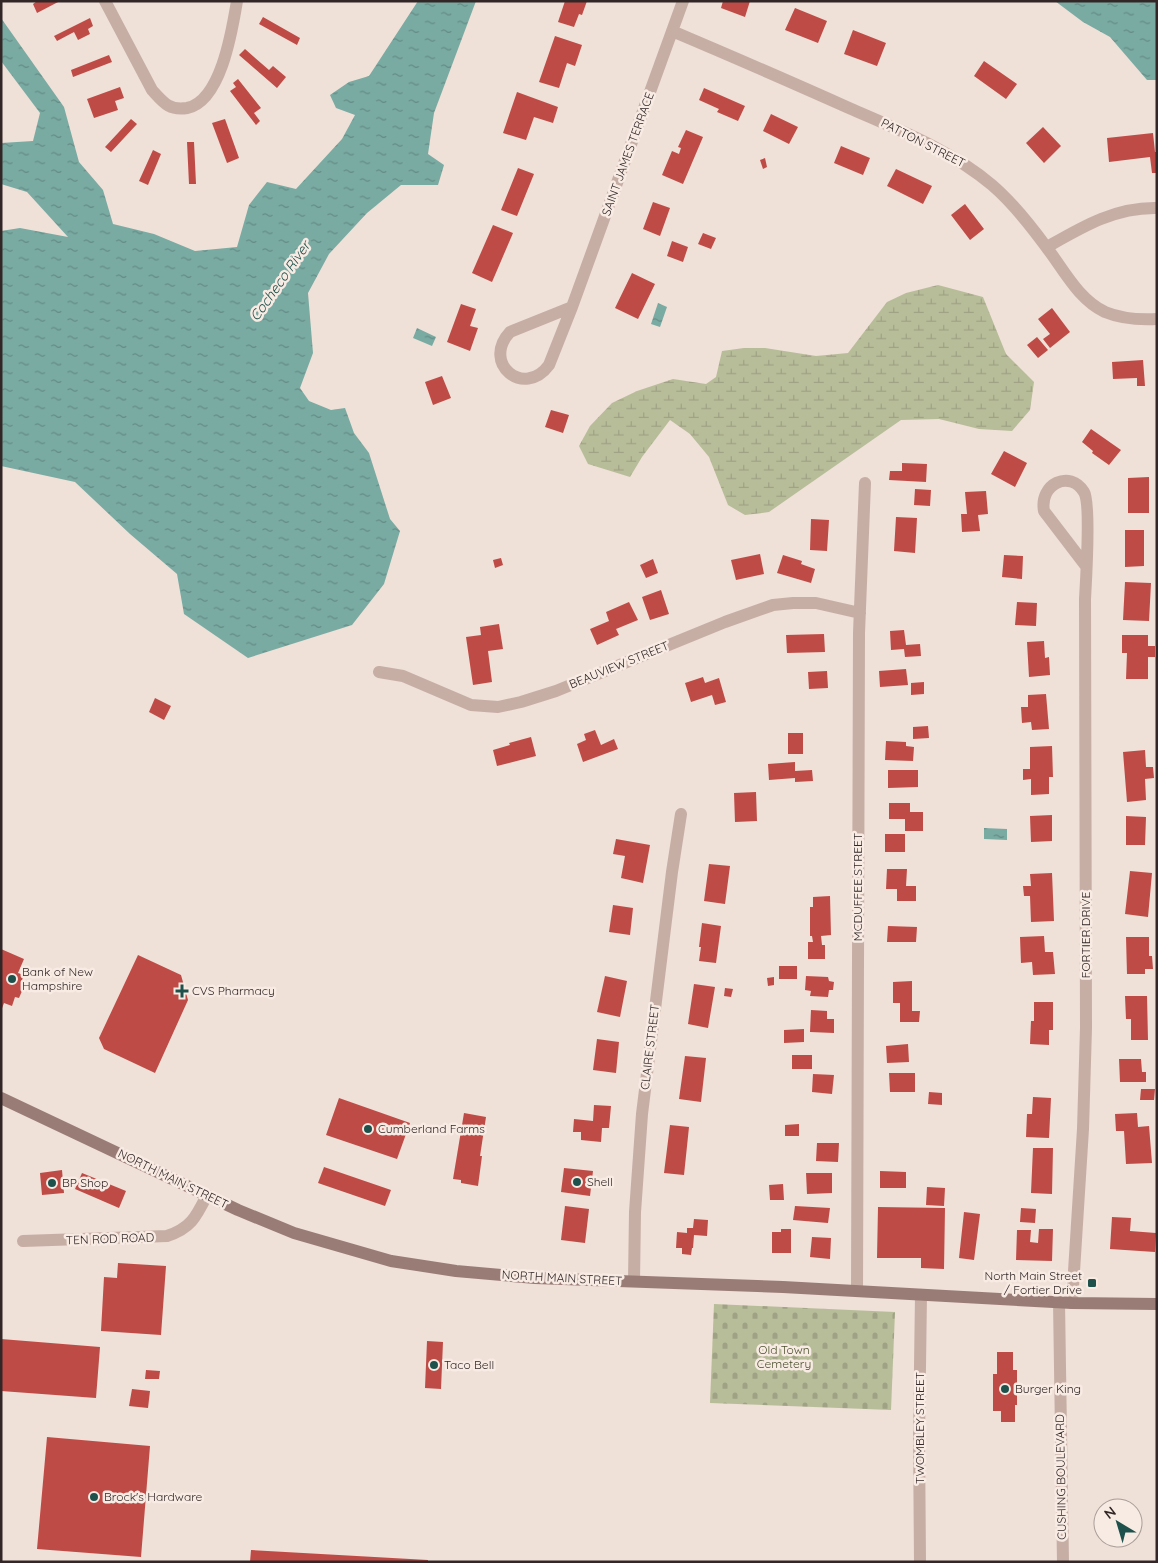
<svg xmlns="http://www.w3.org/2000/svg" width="1158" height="1563" viewBox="0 0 1158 1563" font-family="Quicksand,sans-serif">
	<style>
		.wetland { fill: url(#wetland-marsh) }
		.cemetery { fill: url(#cemetery-stones) }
		.water { fill: url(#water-ripples) }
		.building { fill: #bf4b46 }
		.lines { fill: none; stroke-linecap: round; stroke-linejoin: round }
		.street { stroke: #c6aea5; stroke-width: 12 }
		.secondary { stroke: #9a7c77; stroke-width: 12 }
		.poi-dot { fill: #1e514b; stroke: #f8ebe4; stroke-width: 2 }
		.labels { text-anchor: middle; stroke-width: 5; stroke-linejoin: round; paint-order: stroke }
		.street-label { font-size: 12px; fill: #322726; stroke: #f8ebe4 }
		.poi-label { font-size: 12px; fill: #322726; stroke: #f8ebe4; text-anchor: start }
		.park-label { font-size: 12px; fill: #494f2b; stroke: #f8ebe4 }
		.water-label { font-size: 14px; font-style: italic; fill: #1e514b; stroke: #f8ebe4 }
	</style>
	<defs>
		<pattern id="wetland-marsh" width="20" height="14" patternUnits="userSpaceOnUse" patternTransform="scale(1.25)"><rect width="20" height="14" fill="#b8bd99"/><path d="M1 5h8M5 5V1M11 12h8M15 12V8" fill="none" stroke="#9fa284"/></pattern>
		<pattern id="cemetery-stones" width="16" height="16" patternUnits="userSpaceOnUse" patternTransform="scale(1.25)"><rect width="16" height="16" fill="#b8bd99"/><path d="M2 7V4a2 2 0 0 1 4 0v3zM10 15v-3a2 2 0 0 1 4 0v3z" fill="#9fa284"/></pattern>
		<pattern id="water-ripples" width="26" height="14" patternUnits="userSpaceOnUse" patternTransform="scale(1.25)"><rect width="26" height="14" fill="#79aba3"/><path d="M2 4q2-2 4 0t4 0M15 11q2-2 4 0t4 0" fill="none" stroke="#648b85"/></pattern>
	</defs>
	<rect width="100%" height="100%" fill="#efe0d8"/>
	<path class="wetland" d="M938,285L983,297L1006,354L1034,382L1030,410L1012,431L979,429L939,419L901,420L769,512L745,515L728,505L709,457L690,434L670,420L642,457L630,477L588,464L579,446L590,426L612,403L637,391L673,379L706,384L716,377L722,351L744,348H765L816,356L848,353L887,302L906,293Z"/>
	<path class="cemetery" d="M714,1304L895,1312L891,1410L710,1403Z"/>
	<path class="water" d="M418,1H476L434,113L428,154L444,165L438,185H401L367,213L329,254L308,293L313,353L300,388L309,401L331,410L345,408L354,433L369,453L390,519L400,531L384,584L352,625L248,658L184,614L177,574L130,534L75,482L1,466V231L20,228L68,237L27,192L1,184V143L33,141L40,113L1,61V18L64,107L79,162L103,190L113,224L154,234L195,251L237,247L249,205L267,182L296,189L342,139L355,115L336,108L330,95L349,82L369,76Z
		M1055,1H1157V80H1147L1110,37L1083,22Z
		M658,303L667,307L660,327L651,324Z
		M417,328L436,337L432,346L413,338Z
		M984,828L1007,829V840L984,839Z"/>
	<path class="building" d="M37,1H60L37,13L33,4Z
		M565,1H587L582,15L579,14L574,27L558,22Z
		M723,1H750L745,17L721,8Z
		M795,8L827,21L818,43L785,30Z
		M263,17L300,38L297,45L259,24Z
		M90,18L93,26L88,29L90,34L78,40L74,32L57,41L54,36Z
		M853,30L886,43L877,66L844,54Z
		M555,36L582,45L575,66L567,63L559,88L539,82Z
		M245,49L269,70L273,66L286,77L277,88L239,55Z
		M109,55L112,62L73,77L71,70Z
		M984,61L1017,84L1006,99L974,76Z
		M238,79L261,108L254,113L260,121L256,125L230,91L236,87L233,83Z
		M120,87L124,98L115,101L118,110L94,118L87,99Z
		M704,88L745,106L738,121L717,112L719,109L699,100Z
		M517,92L558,107L553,123L534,117L526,140L503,133Z
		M771,114L798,127L789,144L763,131Z
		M131,119L137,124L111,152L105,147Z
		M225,119L239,158L227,163L212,123Z
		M1043,127L1061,146L1044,163L1026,143Z
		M686,130L703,137L683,184L662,175L672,151L679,154L681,148L678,147Z
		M1153,133L1155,152H1157V173H1152L1150,157L1109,162L1107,138Z
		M187,142H194L196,184H189Z
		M841,146L870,158L863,175L834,163Z
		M153,150L161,154L148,185L139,181Z
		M765,158L767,167L763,169L760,160Z
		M518,168L534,174L517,216L501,210Z
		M896,169L932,186L923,204L887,186Z
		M653,202L670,208L660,236L643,229Z
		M965,204L984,229L970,240L951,215Z
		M493,225L513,233L492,282L472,273Z
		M703,233L716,238L711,249L698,244Z
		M672,241L688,247L683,262L667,256Z
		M632,273L655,284L638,319L615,308Z
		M461,304L476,309L470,326L478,328L470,351L447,342Z
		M1052,308L1070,332L1050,348L1043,339L1050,334L1038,319Z
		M1037,337L1048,350L1038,358L1027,345Z
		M1143,360L1145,386H1137V378L1113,379L1112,362Z
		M442,376L451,398L433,405L425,382Z
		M551,410L569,415L563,433L545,427Z
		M1091,429L1121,450L1109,465L1092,453L1093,451L1082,442Z
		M1004,451L1027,463L1015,487L991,474Z
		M902,463L927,464L926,482L889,480L890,471H902Z
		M1149,477V513H1128V478Z
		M915,489L931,490L930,506L914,505Z
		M986,491L988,514L978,515L980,531L962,532L961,514H967L965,492Z
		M896,517L917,518L915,553L894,551Z
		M811,519L829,520L827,551L810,550Z
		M1125,530H1144V566L1125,567Z
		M760,554L764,574L736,580L731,560Z
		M783,555L802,561L801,564L815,569L811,583L777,573Z
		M1004,555L1023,556L1022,579L1002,577Z
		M501,558L503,565L495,568L493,560Z
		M653,559L658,573L646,578L640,565Z
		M1125,582L1151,583L1149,621L1123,620Z
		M661,590L669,614L650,620L642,597Z
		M629,602L638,620L616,629L619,635L597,645L590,629L609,621L606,612Z
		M1017,602L1037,603L1036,626L1015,625Z
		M499,624L503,649L488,651L492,682L473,685L466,637L481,635L480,627Z
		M904,630L906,645L920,644L921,656L905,657L904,649L891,650L890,631Z
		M824,634L825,652L787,653L786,635Z
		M1122,635H1148V646H1155V657H1148V679H1126L1127,653H1122Z
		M1044,641L1045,658L1049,657L1050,675L1029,677L1027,642Z
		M906,669L908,685L880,687L879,671Z
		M827,671L828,688L809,689L808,672Z
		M703,677L705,683L719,678L726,702L715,705L712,695L691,702L685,683Z
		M924,682V694L911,695V683Z
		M1046,694L1049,729L1032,730L1031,722L1022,723L1021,707H1028V695Z
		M155,698L171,706L164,720L149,712Z
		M928,726L929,738L913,739V727Z
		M595,730L601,745L614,739L618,749L583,762L577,744L586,740L584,734Z
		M788,733H803V754H788Z
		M531,737L536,756L497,766L493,750L510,745L509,743Z
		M886,741L906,742V746L914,747L913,761L885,760Z
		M1052,746L1053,777H1049V794L1031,795V779L1023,780V769H1030V747Z
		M1145,750L1146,767H1153L1154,778L1145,779L1146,800L1127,802L1123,752Z
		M795,762V771L812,770L813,781L795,782V778L769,780L768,764Z
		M888,770H918V787L888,788Z
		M756,792L757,821L735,822L734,793Z
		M889,803H910V812H923V831H905V819H889Z
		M1052,815V841L1031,842L1030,816Z
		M1126,816L1146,817L1145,845H1126Z
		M885,834H905V852H885Z
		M616,839L650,845L643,883L621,878L625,856L613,854Z
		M709,864L730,866L725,904L704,901Z
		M887,869H907L906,886H916V901H897V889H886Z
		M1130,871L1152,873L1148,917L1125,914Z
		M1052,873L1054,921L1031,922L1030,896H1024L1023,886H1031L1030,874Z
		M830,896L831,935L821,936L822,945H825V959H808V942H813L812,936H810V907H813V897Z
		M613,905L633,908L630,935L609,932Z
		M702,923L721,926L716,963L699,961L701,947H699Z
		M888,926L917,927L916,942H887Z
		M1044,936L1045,952H1053L1055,974L1033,975L1032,962L1021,963L1020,937Z
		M1126,937H1149V956H1152L1153,969H1145V974H1127Z
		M1,949L24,959L18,973L24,975L21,983L25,984L19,998L15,997L12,1006L4,1003L1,1011Z
		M138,955L181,975L188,1000L155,1073L104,1049L99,1038Z
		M779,966H797V979H779Z
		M605,976L627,981L620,1017L597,1012Z
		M806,976L828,977L829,981L834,982L833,990H829L828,997L810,996L811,991L805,990Z
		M774,977V985L768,986L767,978Z
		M912,981V1011H920L919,1022H900V1003H893V982Z
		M694,984L715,987L708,1028L688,1024Z
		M725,988L733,989L731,997L724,996Z
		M1125,996H1147L1148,1040H1131V1019H1126Z
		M1034,1002H1053V1030H1049V1045L1030,1044L1031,1021H1034Z
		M811,1010L827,1011V1019H834V1033L810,1032Z
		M804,1029V1042L784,1043V1030Z
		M597,1039L619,1042L616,1073L593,1070Z
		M908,1044L909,1062L887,1063L886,1046Z
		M792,1055H812V1069H792Z
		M685,1056L706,1058L701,1102L679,1099Z
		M1119,1059H1141L1142,1072H1146V1082H1120Z
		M889,1073H915V1092H890Z
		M813,1074L834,1075L832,1094L812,1092Z
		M1141,1089H1155L1154,1100H1140Z
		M929,1092L942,1093V1105L928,1104Z
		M1033,1097L1051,1098L1049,1138L1026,1137L1027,1114H1032Z
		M339,1098L410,1123L397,1159L326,1135Z
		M594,1105L611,1106L609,1128H602L601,1142L581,1140V1132H573L574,1119L593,1121Z
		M464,1113L486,1117L480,1156H482L478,1186L461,1183V1180L453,1179Z
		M1137,1113L1138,1127L1149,1126L1152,1163L1126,1164L1124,1131H1116L1115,1114Z
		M799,1124V1136H785V1125Z
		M670,1125L689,1127L684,1175L664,1173Z
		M817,1143H839L838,1162L816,1161Z
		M1033,1148H1053L1052,1194L1031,1193Z
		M324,1167L391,1190L385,1206L318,1183Z
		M564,1168L593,1171L590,1196L561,1192Z
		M62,1170L64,1193L42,1195L40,1173Z
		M880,1171L906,1172V1188H880Z
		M82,1173L126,1191L119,1208L75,1189Z
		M806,1173H832V1193L807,1194Z
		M783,1184L784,1200H770L769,1185Z
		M927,1187L945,1188L944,1206L926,1205Z
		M565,1206L589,1209L585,1243L561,1240Z
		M795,1206L830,1208L828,1223L793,1220Z
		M878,1207L945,1208L944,1269L921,1268V1258H877Z
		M1021,1208L1036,1209L1035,1223L1020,1222Z
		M964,1212L980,1214L974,1260L959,1258Z
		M1112,1217L1131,1218L1130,1231L1156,1233L1155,1252L1110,1249Z
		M694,1219L708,1220L707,1236L694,1235L693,1248H692L691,1255L682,1254V1248H676L677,1232L687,1233V1228H693Z
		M781,1229H791V1253H772V1232H781Z
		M1039,1229H1053L1052,1261L1016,1260L1017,1230H1031L1030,1242L1038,1243Z
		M812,1237L831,1238L830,1259L810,1257Z
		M118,1263L166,1266L161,1335L101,1331L104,1277L117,1278Z
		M1,1339L100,1347L96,1398L1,1391Z
		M427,1341L443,1342L441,1389L425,1388Z
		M997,1352H1013V1370H1017V1405H1015V1422H1001V1411H993V1374H997Z
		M146,1370L160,1371L159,1379H145Z
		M132,1389L150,1391L148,1408L129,1406Z
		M47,1437L150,1446L141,1557L37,1549Z
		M251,1550L428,1560V1562H250Z"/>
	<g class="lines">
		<path class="street" d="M105,1L152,90C163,102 169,111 187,108C221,101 232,31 237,1
			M672,31C731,56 791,82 849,108C899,130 951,150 992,185C1013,203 1031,226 1047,248C1064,270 1078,299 1105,312C1122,319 1139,320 1157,319
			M1047,247C1082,227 1115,207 1157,208
			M572,307L510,332C481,363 524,399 549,365L572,307L683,1
			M379,672L403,676L471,705L498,707L521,702L556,691L725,622L773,605L793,603H816L860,613
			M23,1241L167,1236C191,1228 196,1217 207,1195
			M634,1281L635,1212L642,1114L672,872L681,814
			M857,1291L859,633L865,483
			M1059,1302L1063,1562
			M1072,1303L1083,1129L1086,1028L1085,599C1086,581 1091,503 1084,492C1070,469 1039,484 1044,511L1086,566
			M920,1562L919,1437L921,1295"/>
		<path class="secondary" d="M1,1098L238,1210L294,1233L391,1261L456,1271L535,1278L783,1287L1072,1303L1157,1304"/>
	</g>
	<g class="poi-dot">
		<circle cx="12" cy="979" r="5"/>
		<path d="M179.5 983.5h5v5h5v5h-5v5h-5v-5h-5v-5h5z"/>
		<circle cx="368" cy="1129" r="5"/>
		<circle cx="577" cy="1182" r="5"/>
		<circle cx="52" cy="1183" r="5"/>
		<rect x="1087" y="1278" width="10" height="10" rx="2.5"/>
		<circle cx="434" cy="1365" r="5"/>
		<circle cx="1005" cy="1389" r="5"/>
		<circle cx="94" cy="1497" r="5"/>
	</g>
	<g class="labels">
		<g class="street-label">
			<text transform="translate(923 143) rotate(27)" y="4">PATTON STREET</text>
			<text transform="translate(628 154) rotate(-70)" y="4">SAINT JAMES TERRACE</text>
			<text transform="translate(619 665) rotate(-22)" y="4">BEAUVIEW STREET</text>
			<text transform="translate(858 887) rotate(-90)" y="4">MCDUFFEE STREET</text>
			<text transform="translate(1086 935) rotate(-90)" y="4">FORTIER DRIVE</text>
			<text transform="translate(650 1047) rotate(-83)" y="4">CLAIRE STREET</text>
			<text transform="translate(173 1179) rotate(26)" y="4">NORTH MAIN STREET</text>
			<text transform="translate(110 1239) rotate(-2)" y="4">TEN ROD ROAD</text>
			<text transform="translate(562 1278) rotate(3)" y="4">NORTH MAIN STREET</text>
			<text transform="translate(920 1428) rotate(-90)" y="4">TWOMBLEY STREET</text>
			<text transform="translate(1061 1477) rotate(-91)" y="4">CUSHING BOULEVARD</text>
		</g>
		<g class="poi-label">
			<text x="22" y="976">Bank of New<tspan x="22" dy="14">Hampshire</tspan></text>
			<text x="192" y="995">CVS Pharmacy</text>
			<text x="378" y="1133">Cumberland Farms</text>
			<text x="587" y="1186">Shell</text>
			<text x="62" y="1187">BP Shop</text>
			<text x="1082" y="1280" text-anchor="end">North Main Street<tspan x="1082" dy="14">/ Fortier Drive</tspan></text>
			<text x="444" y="1369">Taco Bell</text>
			<text x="1015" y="1393">Burger King</text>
			<text x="104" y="1501">Brock's Hardware</text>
		</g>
		<g class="park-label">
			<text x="784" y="1354">Old Town<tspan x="784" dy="14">Cemetery</tspan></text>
		</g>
		<g class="water-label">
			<text transform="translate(280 281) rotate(-55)" y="5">Cocheco River</text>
		</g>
	</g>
	<rect width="1158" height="1563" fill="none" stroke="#322726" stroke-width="5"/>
	<g transform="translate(1118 1523) rotate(322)"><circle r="24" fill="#f8ebe4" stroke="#a99d98"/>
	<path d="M0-4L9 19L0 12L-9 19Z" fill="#1e514b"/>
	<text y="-8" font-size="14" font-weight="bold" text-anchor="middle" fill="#322726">N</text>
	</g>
</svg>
